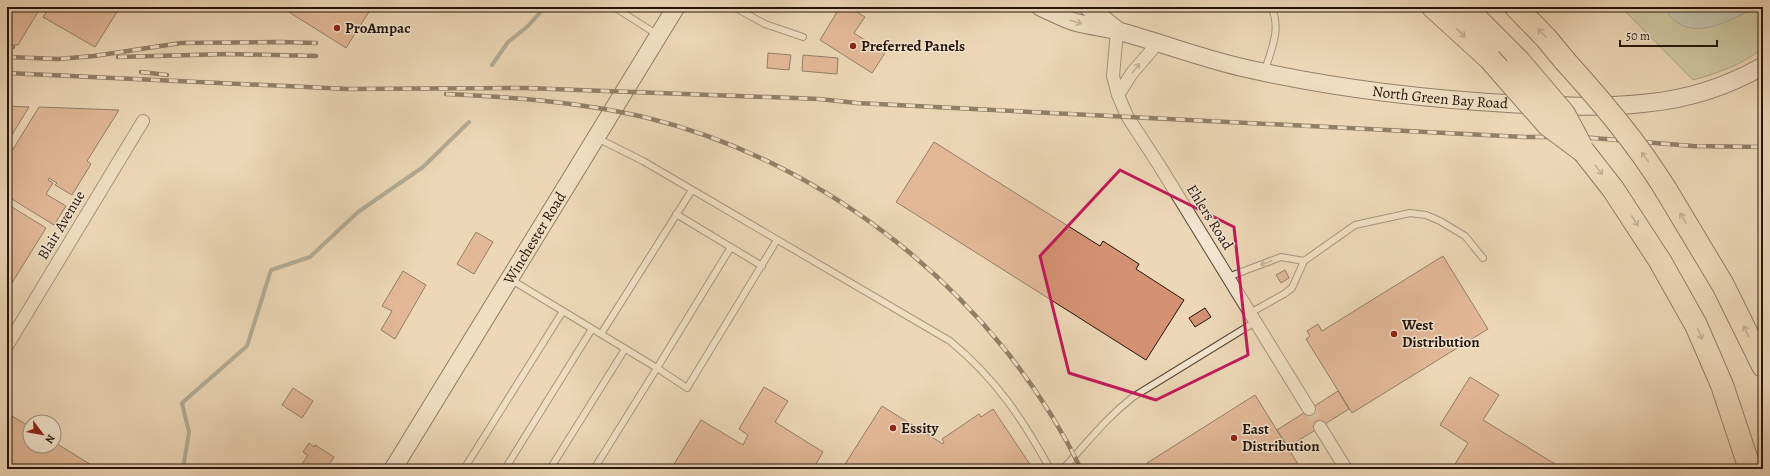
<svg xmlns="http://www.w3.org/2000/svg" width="1770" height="476" viewBox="0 0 1770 476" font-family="Alegreya,serif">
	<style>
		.green { fill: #b2bf94; stroke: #6b6a4f }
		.water { fill: #9ab8b3; stroke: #6b766f }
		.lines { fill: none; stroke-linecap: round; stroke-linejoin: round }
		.stream { stroke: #6b766f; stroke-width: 4 }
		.building { fill: #d49272; stroke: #24140a }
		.street-tunnel { stroke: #c5b094; stroke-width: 12; stroke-dasharray: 12 6; stroke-linecap: butt }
		.lane-casing { stroke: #564535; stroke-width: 8 }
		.street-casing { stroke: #564535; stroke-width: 14 }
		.secondary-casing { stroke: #24140a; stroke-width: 19 }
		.highway-casing { stroke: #24140a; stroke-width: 24 }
		.lane { stroke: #f3e5d0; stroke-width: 6 }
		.street { stroke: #f3e5d0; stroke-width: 12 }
		.secondary { stroke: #f3e5d0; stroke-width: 17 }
		.highway { stroke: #edd7b7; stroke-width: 22 }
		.rail-casing { stroke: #24140a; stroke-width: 4.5 }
		.rail { stroke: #f3e5d0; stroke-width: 3; stroke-dasharray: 9; stroke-linecap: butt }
		.highway-bridge-casing { stroke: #24140a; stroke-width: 24; stroke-linecap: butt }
		.highway-bridge { stroke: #edd7b7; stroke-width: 22 }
		.oneway { stroke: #968777 }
		.oneway2 { stroke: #937f69 }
		.marked { fill: none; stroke: #c2185b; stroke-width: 3; stroke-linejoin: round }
		.poi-dot { fill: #8f2418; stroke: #f3e5d0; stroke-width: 1.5 }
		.labels { text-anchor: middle; stroke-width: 3; stroke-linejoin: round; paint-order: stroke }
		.poi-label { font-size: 15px; font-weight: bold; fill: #24140a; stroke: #f3e5d0; text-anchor: start }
		.street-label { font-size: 15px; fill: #24140a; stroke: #f3e5d0 }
	</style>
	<rect width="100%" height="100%" fill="#edd7b7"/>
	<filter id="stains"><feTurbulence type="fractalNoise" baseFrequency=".005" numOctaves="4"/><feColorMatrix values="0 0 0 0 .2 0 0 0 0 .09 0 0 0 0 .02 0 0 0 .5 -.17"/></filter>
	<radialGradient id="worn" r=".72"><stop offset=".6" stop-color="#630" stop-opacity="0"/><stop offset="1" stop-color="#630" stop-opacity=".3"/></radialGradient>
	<path class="green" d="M1629,7H1763V49C1739,65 1720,73 1693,80L1626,12Z"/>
	<path class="water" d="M1664,7H1756C1726,23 1685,46 1664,7Z"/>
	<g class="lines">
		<path class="stream" d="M492,65L508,42L527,27L545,7
			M183,469L189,432L182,403L247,346L271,270L310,257L358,212L423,167L469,122"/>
	</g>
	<path class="building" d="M7,7H41L18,45H7Z
		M50,7H120L95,47L43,17Z
		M281,7H372L346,48Z
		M840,7H849L865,17L854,33L885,53L872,73L820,40Z
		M768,53L791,55L789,70L767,68Z
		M803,55L838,58L837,74L802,71Z
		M7,106L29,107L7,143Z
		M39,107L119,110L87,161L91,164L72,195L55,185L57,183L49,178L48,180L53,183L46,194L66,206L54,225L7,196V159Z
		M934,142L1100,246L1103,241L1139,264L1136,269L1184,300L1146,360L896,202Z
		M7,204L46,228L7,291Z
		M476,232L493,242L474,274L457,264Z
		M1443,256L1488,329L1352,413L1306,339L1310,336L1307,331L1318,324L1322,331Z
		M1285,270L1289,278L1281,283L1276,275Z
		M403,271L426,285L395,339L381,330L392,311L382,306Z
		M1205,308L1211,317L1195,327L1189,318Z
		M1470,377L1499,395L1483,420L1560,467L1558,469H1452L1468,443L1440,425Z
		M764,387L788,401L775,422L823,452L813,469H671L701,420L743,445L748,435L739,429Z
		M293,388L313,401L302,418L282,405Z
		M1338,391L1349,409L1288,447L1277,430Z
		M1255,395L1301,469H1150L1147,463Z
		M882,406L943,444L944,442L942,439L979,414L981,417L993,409L1033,469H842Z
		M7,413L30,427V446H54V442L98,469H7Z
		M309,443L314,447L315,445L334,457L326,469H310L302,464L308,455L303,452Z
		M1148,465L1150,469H1128Z"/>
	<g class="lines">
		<path class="street-tunnel" d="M1309,409L1320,427"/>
		<defs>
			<path id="lane" d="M614,7L658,35
				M734,7L765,24L803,37
				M1265,70C1271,50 1282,28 1271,7
				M597,138L643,161L950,341C996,379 1022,418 1050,469
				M676,214L762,266
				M731,247L657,368L687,388L777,240
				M1228,277L1281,257L1304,261
				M510,279L657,368L594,469
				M1250,313L1284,294L1292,288L1304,261L1355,225L1410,213L1426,215L1440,221L1465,236L1483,258
				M601,334L692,190
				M464,469L563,311
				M505,469L592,329
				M550,469L625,349
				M1063,469C1087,443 1105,419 1133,397L1255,322"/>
			<path id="street" d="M1117,31L1113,76L1118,95L1127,116L1159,165L1309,409
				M1118,95L1132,73L1157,44
				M7,346L143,121
				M1320,427L1346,469"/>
			<g id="secondary">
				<path id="s1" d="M1040,7C1052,12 1065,20 1078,23C1091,26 1105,28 1118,31C1159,42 1198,57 1240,67C1330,88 1424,99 1516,104C1560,106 1603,108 1647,103C1688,99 1728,86 1763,66"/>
				<path d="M1088,7L1116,29"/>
				<path id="s2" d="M393,469L676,7"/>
			</g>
			<path id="highway" d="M1433,7L1490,59
				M1465,7L1518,60
				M1516,7L1546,38L1565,61
				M1584,152L1613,189L1660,261L1696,325L1722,385L1750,469
				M1666,190L1723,285L1763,366"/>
		</defs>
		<use href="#lane" class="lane-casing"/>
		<use href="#street" class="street-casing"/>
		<use href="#secondary" class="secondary-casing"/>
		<use href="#highway" class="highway-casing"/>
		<use href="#lane" class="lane"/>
		<use href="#street" class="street"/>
		<use href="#secondary" class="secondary"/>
		<use href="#highway" class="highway"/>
		<defs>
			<path id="rail" d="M7,46L13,47
				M7,57L58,59L94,56L181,43L281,42L316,43
				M118,57L227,54L316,56
				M141,72L167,75
				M7,73L348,89L526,88L819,99L857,103L974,109L1524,137H1580L1693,146L1763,147
				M446,94C512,97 579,102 644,117C830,162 997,297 1081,469"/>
		</defs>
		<use href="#rail" class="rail-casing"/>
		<use href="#rail" class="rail"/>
		<defs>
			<path id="highway-bridge" d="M1490,59L1548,125L1584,152
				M1518,60L1564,114L1581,146
				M1565,61C1602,102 1637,143 1666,190"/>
		</defs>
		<use href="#highway-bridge" class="highway-bridge-casing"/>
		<use href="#highway-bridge" class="highway-bridge"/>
	</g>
	<defs><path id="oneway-shaft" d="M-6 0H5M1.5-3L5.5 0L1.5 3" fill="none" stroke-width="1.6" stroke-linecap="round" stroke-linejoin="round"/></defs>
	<g class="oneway">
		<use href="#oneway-shaft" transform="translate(1076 22) rotate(17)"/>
		<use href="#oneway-shaft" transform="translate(1136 68) rotate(-52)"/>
		<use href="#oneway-shaft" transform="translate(1266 263) rotate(159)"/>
	</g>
	<g class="oneway2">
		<use href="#oneway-shaft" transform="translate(1461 33) rotate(43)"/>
		<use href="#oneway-shaft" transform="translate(1542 33) rotate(-135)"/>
		<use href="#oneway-shaft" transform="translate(1645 157) rotate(-126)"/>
		<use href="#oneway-shaft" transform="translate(1599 170) rotate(51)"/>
		<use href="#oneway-shaft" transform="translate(1683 218) rotate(-121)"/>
		<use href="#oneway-shaft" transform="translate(1635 221) rotate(57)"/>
		<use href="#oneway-shaft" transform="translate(1746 331) rotate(-116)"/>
		<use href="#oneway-shaft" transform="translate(1700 334) rotate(67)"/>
	</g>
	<path d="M0 0H1770V476H0ZM1120,170L1234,227L1248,355L1156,400L1069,373L1040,256Z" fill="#edd7b7" fill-opacity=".55" fill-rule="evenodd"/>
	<path class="marked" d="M1120,170L1234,227L1248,355L1156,400L1069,373L1040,256Z"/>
	<g class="poi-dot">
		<circle cx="337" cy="28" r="4"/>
		<circle cx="853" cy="46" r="4"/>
		<circle cx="1394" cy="334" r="4"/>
		<circle cx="893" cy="428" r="4"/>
		<circle cx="1234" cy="438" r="4"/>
	</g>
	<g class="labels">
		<g class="poi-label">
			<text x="345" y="33">ProAmpac</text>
			<text x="861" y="51">Preferred Panels</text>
			<text x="1402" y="330">West<tspan x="1402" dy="17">Distribution</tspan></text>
			<text x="901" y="433">Essity</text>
			<text x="1242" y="434">East<tspan x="1242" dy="17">Distribution</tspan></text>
		</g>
		<g class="street-label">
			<text dy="5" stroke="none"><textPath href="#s1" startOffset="412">North Green Bay Road</textPath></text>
			<text transform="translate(1210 217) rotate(58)" y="5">Ehlers Road</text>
			<text transform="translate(61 225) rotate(-59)" y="5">Blair Avenue</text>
			<text dy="5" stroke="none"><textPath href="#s2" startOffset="271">Winchester Road</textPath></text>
		</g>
	</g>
	<rect width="1770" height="476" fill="none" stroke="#edd7b7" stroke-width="24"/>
	<rect x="8" y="8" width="1754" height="460" fill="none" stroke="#24140a" stroke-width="2"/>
	<rect x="12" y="12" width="1746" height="452" fill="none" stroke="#24140a"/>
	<g transform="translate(42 434) rotate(122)"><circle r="19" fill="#f3e5d0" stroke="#a09181"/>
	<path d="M0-3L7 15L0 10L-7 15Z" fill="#8f2418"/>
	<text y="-6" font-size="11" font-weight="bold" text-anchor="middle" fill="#24140a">N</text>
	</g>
	<path d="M1620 40v6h97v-6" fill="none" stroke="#24140a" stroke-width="2"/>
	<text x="1626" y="40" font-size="12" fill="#24140a" stroke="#f3e5d0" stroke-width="3" paint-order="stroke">50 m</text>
	<rect width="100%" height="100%" filter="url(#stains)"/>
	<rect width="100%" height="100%" fill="url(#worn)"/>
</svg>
